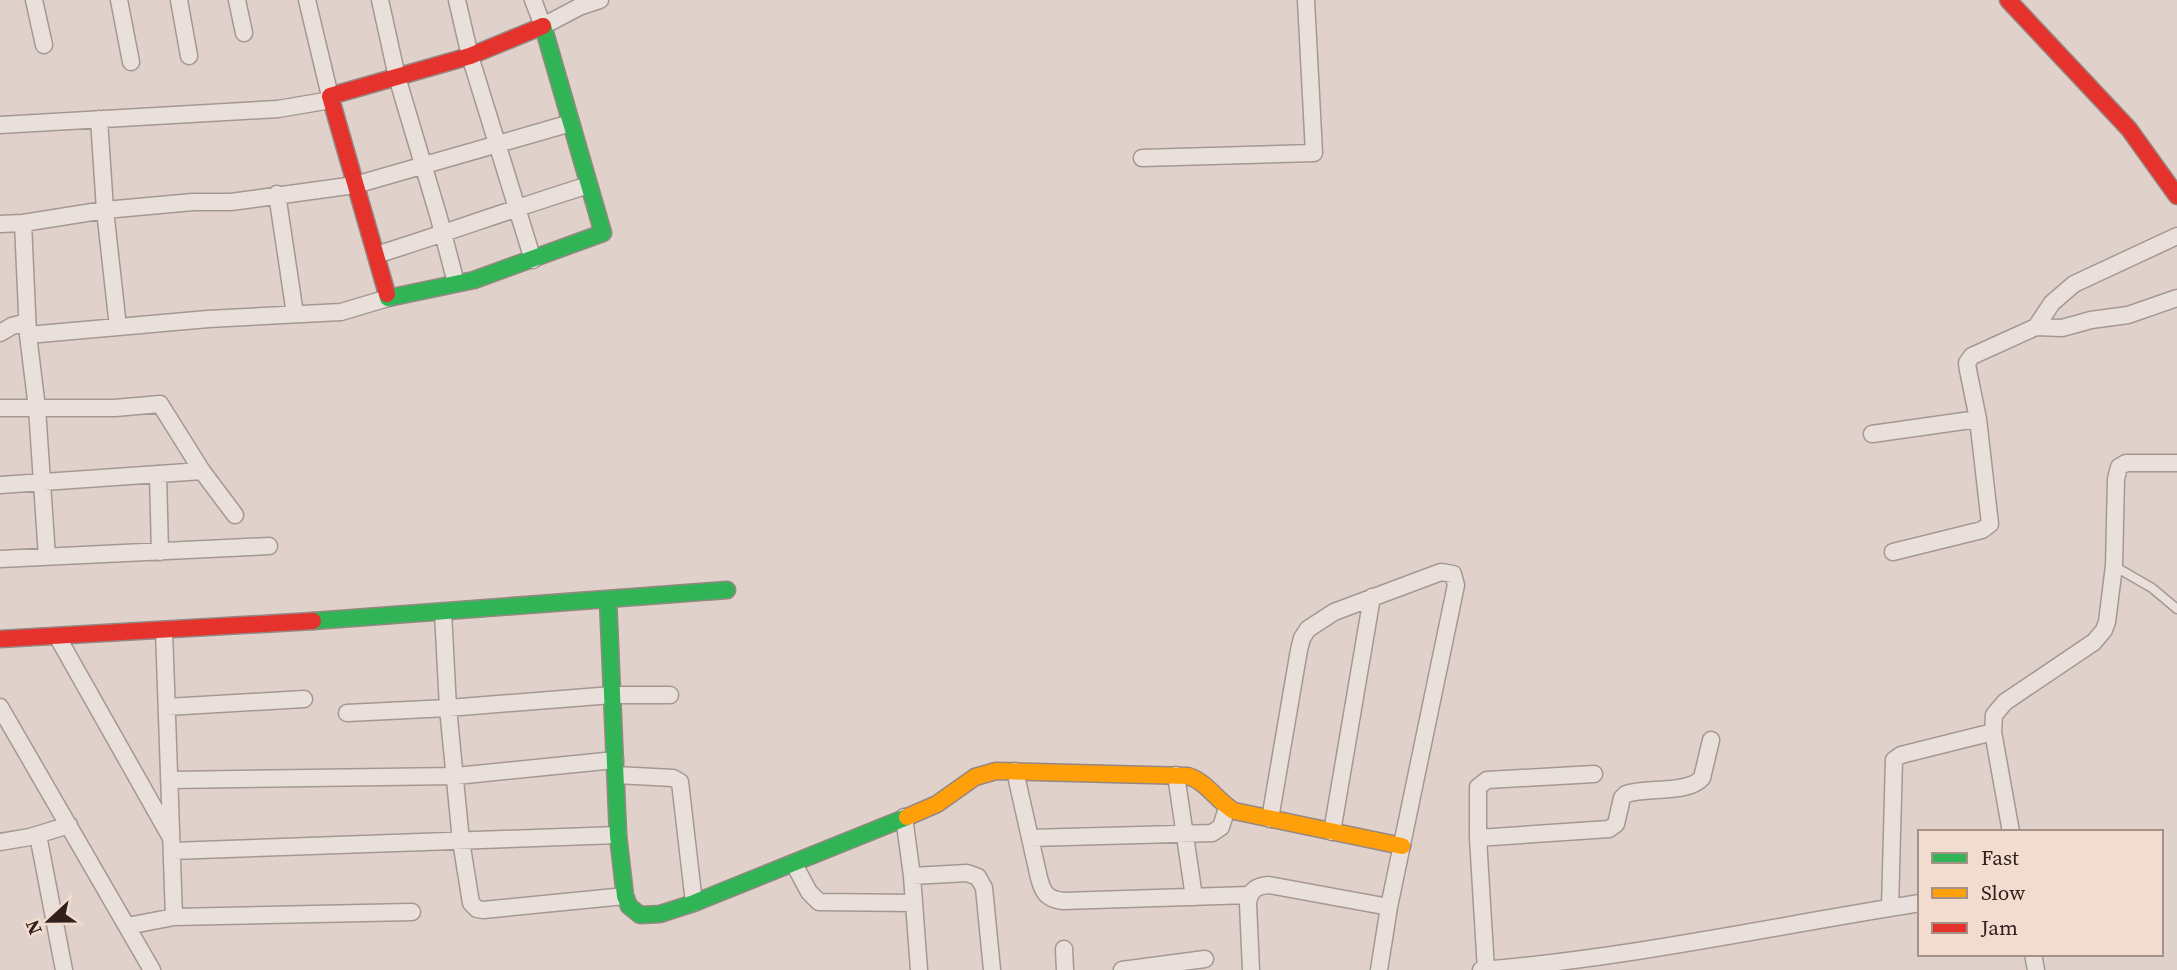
<svg xmlns="http://www.w3.org/2000/svg" width="2177" height="970" viewBox="0 0 2177 970" font-family="'Source Serif 4',serif">
	<style>
		.lines { fill: none; stroke-linecap: round; stroke-linejoin: round }
		.lane-casing { stroke: #a59894; stroke-width: 11 }
		.street-casing { stroke: #a59894; stroke-width: 19 }
		.fast-casing { stroke: #958883; stroke-width: 19 }
		.slow-casing { stroke: #958883; stroke-width: 19 }
		.jam-casing { stroke: #958883; stroke-width: 19 }
		.lane { stroke: #e9e0db; stroke-width: 8 }
		.street { stroke: #e9e0db; stroke-width: 16 }
		.fast { stroke: #30b455; stroke-width: 16 }
		.slow { stroke: #ff9f0a; stroke-width: 16 }
		.jam { stroke: #e5322d; stroke-width: 16 }
	</style>
	<rect width="100%" height="100%" fill="#e0d2ca"/>
	<g class="lines">
		<defs>
			<path id="lane" d="M2114,566L2152,588L2177,609"/>
			<path id="street" d="M34,0L44,45
				M119,0L131,62
				M179,0L189,56
				M237,0L244,33
				M307,0L330,96
				M380,0L397,77L439,218L456,283
				M457,0L470,56L533,260
				M533,0L543,26L579,7L600,0
				M99,119L105,210L118,327
				M0,125L278,109L331,100
				M1142,158L1314,153L1306,0
				M277,194L295,314
				M23,223L28,335L208,319L341,312L388,298
				M0,224L23,223L105,210L193,202H231L355,185L571,123
				M376,255C447,233 517,207 589,185
				M2036,327L2062,328L2091,320L2128,315L2177,298
				M0,333L12,326L27,322
				M28,335L37,408L47,557
				M0,408H115L160,404L202,471
				M1872,434L1978,419
				M158,474L160,552
				M0,485L202,471L235,515
				M1893,552L1982,530L1990,524L1978,419L1968,370L1967,363L1972,356L2036,327L2052,303L2074,284L2177,236
				M0,559L269,546
				M443,612L448,708L461,841L471,903L477,909L483,910L625,896
				M164,630L174,917
				M57,636L170,836
				M0,707L152,970
				M167,707L304,699
				M347,713L448,708L612,695H670
				M1015,771L1039,878C1043,893 1047,899 1063,901L1250,895
				M616,775L673,778L680,782L694,903
				M1176,775L1194,897
				M169,780L456,776L615,760
				M904,817L912,876L919,970
				M1270,819L1299,650L1302,638L1308,629L1334,612L1441,572L1453,574L1456,585L1389,907L1379,970
				M1332,832L1372,597
				M2011,832L1993,732L1994,715L2005,702L2094,642L2104,630L2107,622L2114,566L2116,479L2119,467L2126,463H2177
				M38,835L64,970
				M1030,838L1212,833L1221,827L1227,808
				M1478,838L1609,829L1616,824L1622,798L1626,794C1646,787 1688,794 1702,778L1711,740
				M0,842L30,837L69,825
				M172,851L618,835
				M794,864L809,892L819,902L914,903
				M912,876L967,873L978,877L984,888L992,970
				M1890,908L1894,760L1901,755L1993,732
				M127,926L174,917L412,912
				M1064,949L1065,970
				M2033,954L2036,970
				M1122,970L1205,959
				M1251,970L1248,903C1250,890 1256,886 1269,885L1389,907
				M1481,970C1629,958 1773,926 1920,903
				M1486,970L1478,838V787L1487,780L1594,774"/>
			<path id="fast" d="M387,294L388,298L474,280L603,233L543,26
				M608,599L618,835L625,896L629,906L640,915L660,914L694,903L907,817
				M313,621L727,590"/>
			<path id="slow" d="M907,817L937,804L975,777L996,771L1188,776C1207,782 1217,801 1234,811L1402,846"/>
			<path id="jam" d="M2008,0L2129,129L2177,196
				M387,294L330,96L470,56L543,26
				M0,639L313,621"/>
		</defs>
		<use href="#lane" class="lane-casing"/>
		<use href="#street" class="street-casing"/>
		<use href="#fast" class="fast-casing"/>
		<use href="#slow" class="slow-casing"/>
		<use href="#jam" class="jam-casing"/>
		<use href="#lane" class="lane"/>
		<use href="#street" class="street"/>
		<use href="#fast" class="fast"/>
		<use href="#slow" class="slow"/>
		<use href="#jam" class="jam"/>
	</g>
	<rect x="1918" y="830" width="245" height="126" fill="#f2dccf" stroke="#a59188" stroke-width="2"/>
	<rect x="1932" y="853" width="35" height="10" fill="#30b455" stroke="#a59188" stroke-width="2"/>
	<text x="1981" y="865" font-size="21" fill="#32201d">Fast</text>
	<rect x="1932" y="888" width="35" height="10" fill="#ff9f0a" stroke="#a59188" stroke-width="2"/>
	<text x="1981" y="900" font-size="21" fill="#32201d">Slow</text>
	<rect x="1932" y="923" width="35" height="10" fill="#e5322d" stroke="#a59188" stroke-width="2"/>
	<text x="1981" y="935" font-size="21" fill="#32201d">Jam</text>
	<g transform="translate(49 921) rotate(248)" stroke="#f2dccf" stroke-width="5" paint-order="stroke">
	<path d="M0-5L12 26L0 18L-12 26Z" fill="#32201d"/>
	<text y="-10" font-size="19" font-weight="bold" text-anchor="middle" fill="#32201d">N</text>
	</g>
</svg>
